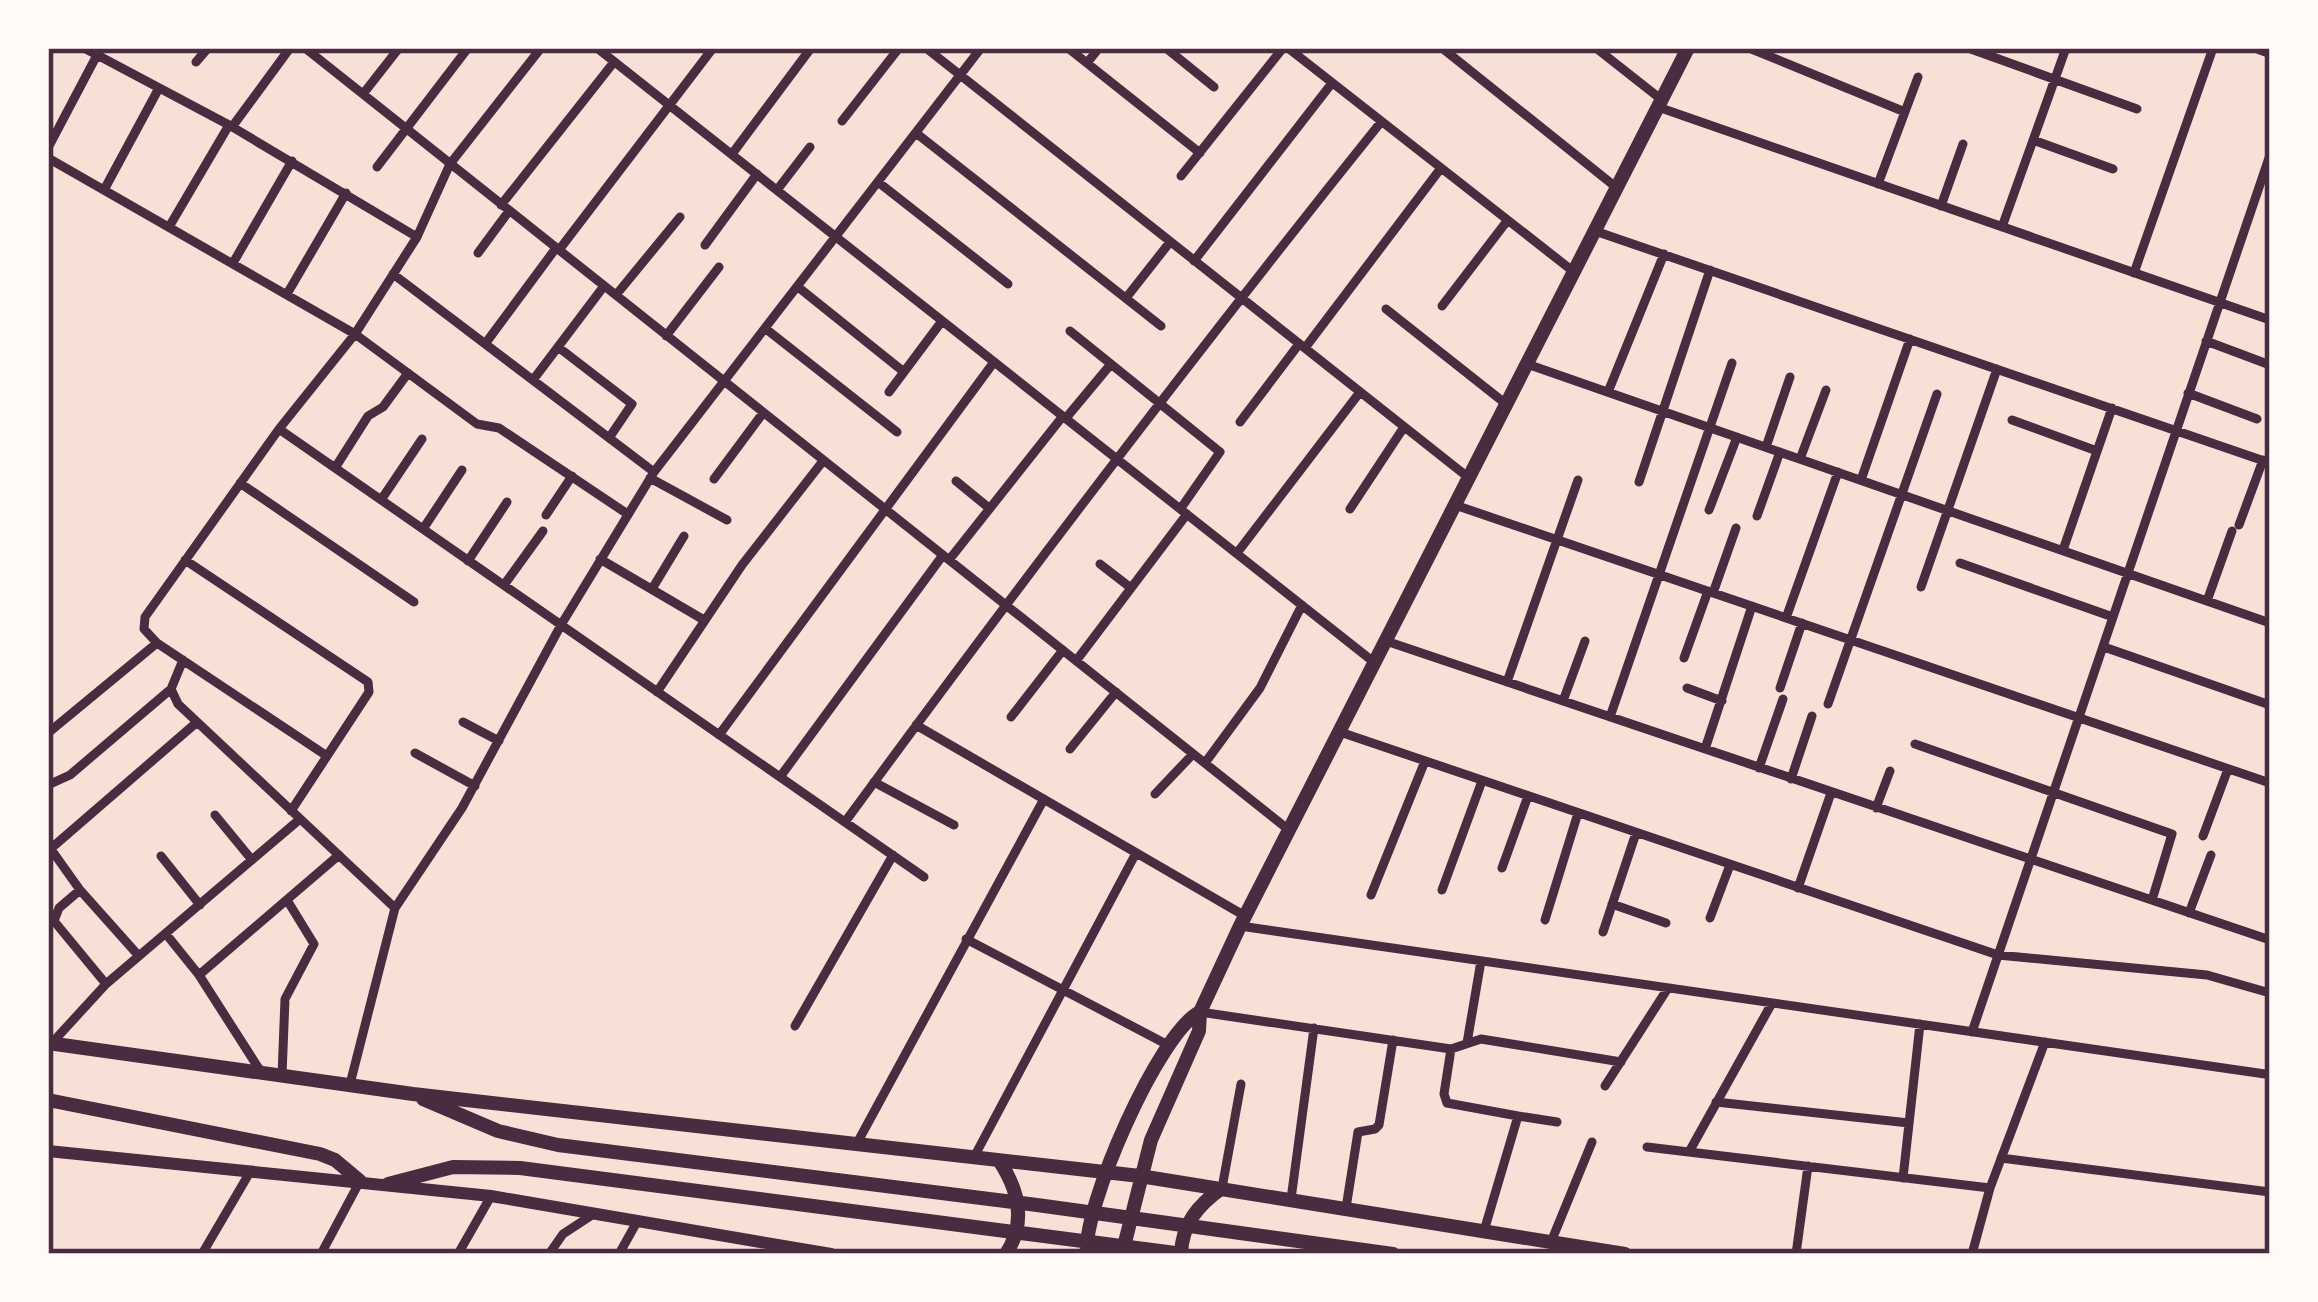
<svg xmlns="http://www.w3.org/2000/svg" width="2318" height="1302" viewBox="0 0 2318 1302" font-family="'Source Sans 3',sans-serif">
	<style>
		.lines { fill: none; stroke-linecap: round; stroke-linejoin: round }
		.minor { stroke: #4a2c40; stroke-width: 9 }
		.tertiary { stroke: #4a2c40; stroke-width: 12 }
		.secondary { stroke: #4a2c40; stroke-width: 14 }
		.neatline { fill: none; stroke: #4a2c40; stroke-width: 4.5 }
	</style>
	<rect width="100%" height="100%" fill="#f7e1d7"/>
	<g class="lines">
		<path class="minor" d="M84,48L229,125L417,237
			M305,48L1289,830
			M597,48L1375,663
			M926,48L1469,478
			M1068,48L1200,153
			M1166,48L1214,87
			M1288,48L1574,272
			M1442,48L1617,188
			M1596,48L1662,100
			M1749,48L1905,112
			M1968,48L2137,109
			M196,62L208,48
			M1087,63L1099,48
			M363,94L399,48
			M1658,107L2270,320
			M842,121L899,48
			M232,127L290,48
			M916,133L1161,326
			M2033,140L2113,169
			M48,148L97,55
			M732,154L811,48
			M48,158L355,334L477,424L499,428L626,513
			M377,167L468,48
			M1181,176L1283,48
			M878,182L1008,284
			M1878,184L1918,77
			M104,190L159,88
			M777,190L810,147
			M501,205L614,62
			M1941,206L1963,144
			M169,227L229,125
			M2002,227L2066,48
			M1595,231L2270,463
			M705,245L757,174
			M559,250L713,48
			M478,253L509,211
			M1194,261L1332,83
			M233,263L292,161
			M2134,273L2213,48
			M393,274L654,472
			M798,287L904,372
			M287,294L346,193
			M616,295L680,217
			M1126,298L1170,242
			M1442,306L1507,221
			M1386,309L1506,404
			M766,329L897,432
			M1070,331L1220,452L1181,508
			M666,336L719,267
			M2206,341L2270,365
			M485,344L556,248
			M558,347L632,404L609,438
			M1305,348L1441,168
			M1527,364L2270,623
			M533,380L604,286
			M889,392L942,321
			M1608,392L1664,254
			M2188,393L2257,419
			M1066,418L1111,364
			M2012,420L2097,451
			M1240,422L1299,344
			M279,429L924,877
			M1766,447L1790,377
			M1800,459L1826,390
			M335,468L368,416L383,407L408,373
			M650,478L727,520
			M714,479L763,413
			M1861,480L1910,339
			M956,481L989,508
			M1639,482L1710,270
			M240,483L414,602
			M381,500L422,439
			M1455,505L2270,783
			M1350,509L1404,427
			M1709,510L1737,437
			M546,515L572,476
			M1757,516L1780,452
			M2239,525L2263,460
			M423,529L462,470
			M2063,550L2112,408
			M1237,553L1360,392
			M600,559L704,620
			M185,560L368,682L369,692L291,811
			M949,560L1063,416
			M468,561L507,502
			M1960,563L2113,617
			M1100,564L1131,588
			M504,585L543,531
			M1921,587L1997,369
			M652,589L684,536
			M1713,593L1736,528
			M2207,601L2232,531
			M1786,618L1838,472
			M1386,641L2270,940
			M2104,647L2270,705
			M1684,658L1708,591
			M183,660L171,689L178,704L395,908
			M1076,661L1187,514
			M1507,682L1578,480
			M1687,688L1722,701
			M1780,688L1802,623
			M657,692L742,565L823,461
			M1563,701L1585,641
			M1828,704L1937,394
			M1011,717L1063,650
			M1610,717L1732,363
			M463,722L499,741
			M916,725L1245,916
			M1340,732L1998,955L2207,975L2270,993
			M48,733L157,643
			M719,735L994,362
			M1915,744L2172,834L2152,900
			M1070,749L1116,692
			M1705,749L1752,606
			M415,753L475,786
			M327,756L157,643L144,629L145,617L279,429L355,334L417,237L450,164L541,48
			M1205,763L1260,688L1302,605
			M1759,768L1783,699
			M780,777L943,555
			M1791,779L1812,716
			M874,782L954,825
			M48,785L70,775L171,689
			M1155,794L1193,754
			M1876,808L1890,771
			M215,815L252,860
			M845,822C1019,585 1197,351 1381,122
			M2203,836L2228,769
			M48,845L80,890L138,955
			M48,851L196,723
			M161,856L200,905
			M1502,868L1528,796
			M1798,888L1831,793
			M80,890L59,908L54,921L106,984
			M1442,890L1482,781
			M1371,895L1425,761
			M1612,904L1666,923
			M2189,913L2211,855
			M1710,918L1730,865
			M1545,920L1578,813
			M1240,926L2265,1074
			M1603,932L1636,833
			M166,934L199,975L261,1072
			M966,939L1168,1045
			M199,975L339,855
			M1200,1012L1451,1049L1481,1039L1621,1062
			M795,1026L893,855
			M1972,1032L2270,155
			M1467,1043L1481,961
			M51,1044L106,984L300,819
			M1451,1049L1444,1094L1447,1103L1518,1116L1484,1231
			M282,1075L285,999L314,944L287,900
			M350,1084L395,908L462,808L561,625L654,472L981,48
			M1605,1086L1668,988
			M1716,1102L1909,1123
			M1518,1116L1557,1122
			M856,1145L1044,799
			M1647,1147L1990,1188
			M1689,1152L1772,1003
			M2001,1158L2270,1192
			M973,1159L1136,853
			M1903,1178L1920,1024
			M1222,1188L1241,1084
			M1291,1199L1314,1028
			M1346,1208L1358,1132L1375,1129L1379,1125L1393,1040
			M1551,1242L1592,1142
			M202,1254L250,1172
			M321,1254L360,1181
			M458,1254L491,1196
			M549,1254L563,1234L592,1215
			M619,1254L638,1220
			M1796,1254L1808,1166
			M1972,1254L1990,1188L2045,1042"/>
		<path class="tertiary" d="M2259,48L2270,52
			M48,1151L491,1196L831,1254"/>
		<path class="secondary" d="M48,1043L413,1094L1140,1176L1625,1254
			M423,1099L498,1131L558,1145L1037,1205L1393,1254
			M48,1100L320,1154L335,1160L360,1181
			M1000,1162C1019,1191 1026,1223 1006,1254
			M388,1184L453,1167L520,1168L1183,1254
			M1087,1254C1082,1208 1159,1032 1200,1012
			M1122,1254L1151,1140L1199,1031L1200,1012L1240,926L1688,48
			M1181,1254C1182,1224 1198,1205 1222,1188"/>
	</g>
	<rect width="2318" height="1302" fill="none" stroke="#fffaf5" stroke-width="102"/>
	<rect x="51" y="51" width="2216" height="1200" class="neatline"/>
</svg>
